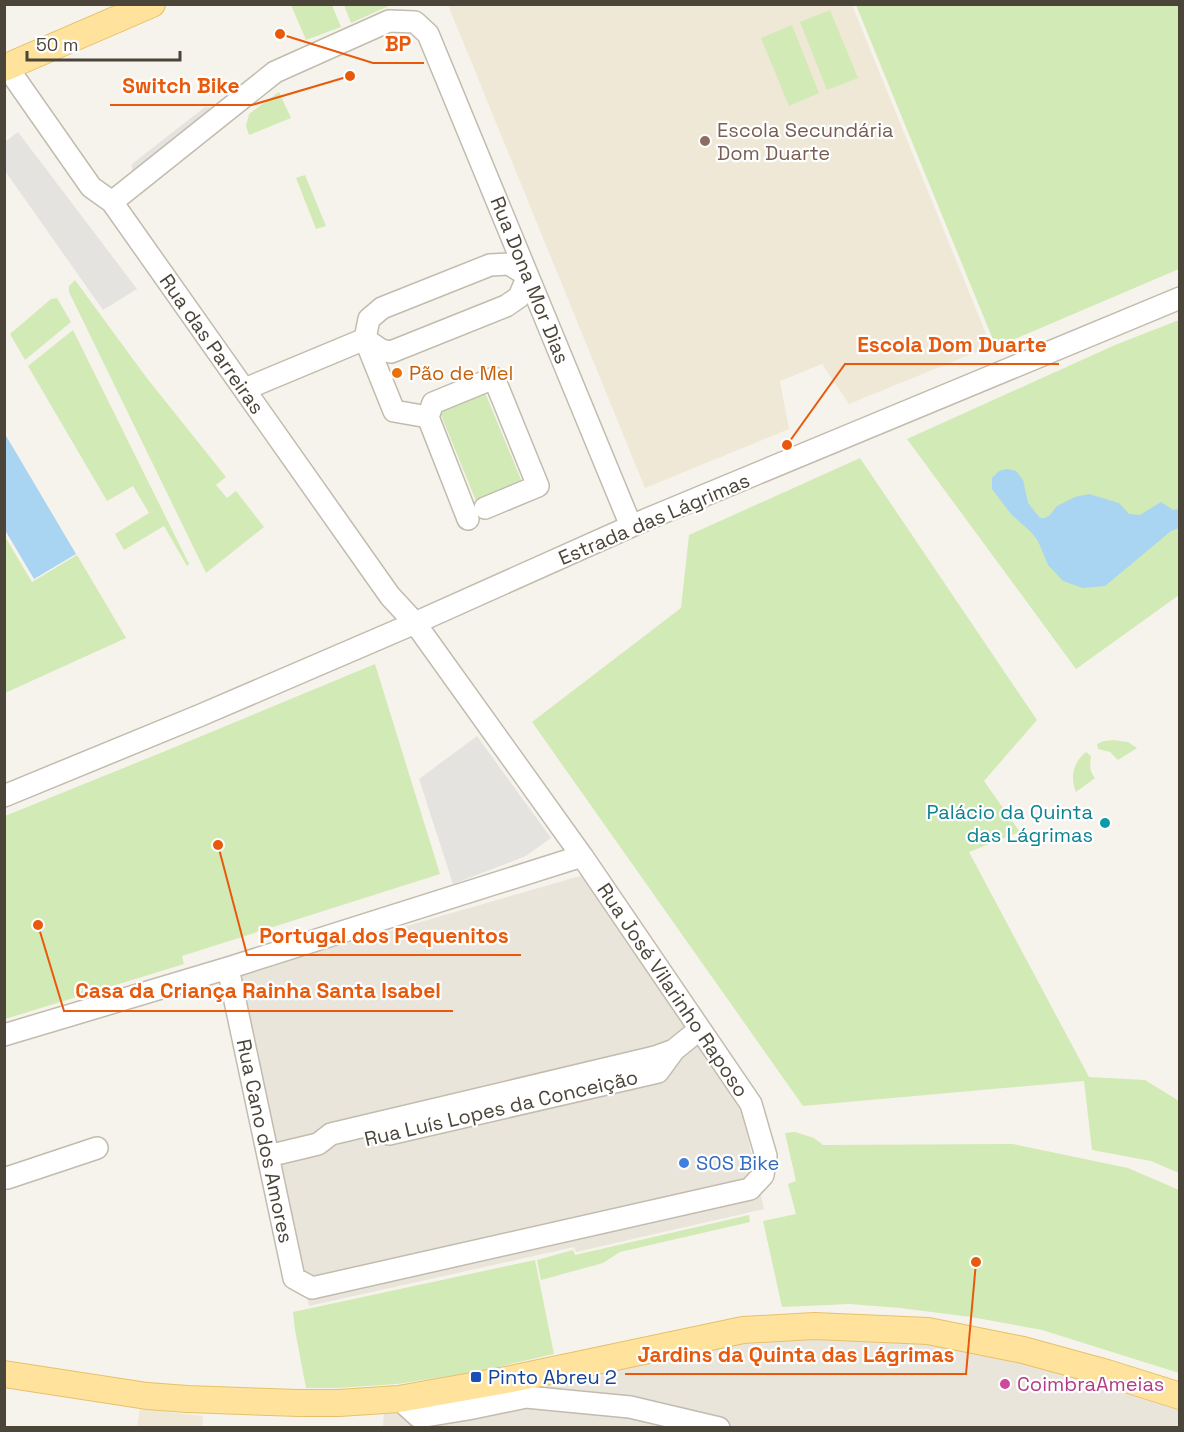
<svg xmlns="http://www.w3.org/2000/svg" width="1184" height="1432" viewBox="0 0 1184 1432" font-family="'Space Grotesk',sans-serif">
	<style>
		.residential { fill: #eae5da }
		.education { fill: #efe8d6 }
		.green { fill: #d2eab5 }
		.parking { fill: #e5e3e0 }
		.water { fill: #a9d4f2 }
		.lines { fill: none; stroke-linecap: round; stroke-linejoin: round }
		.minor-casing { stroke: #c2bbae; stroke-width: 24 }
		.major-casing { stroke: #e6c16a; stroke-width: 28 }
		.minor { stroke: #fff; stroke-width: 21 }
		.major { stroke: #ffe39c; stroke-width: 26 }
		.education-dot { fill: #8d6e63; stroke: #fff; stroke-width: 2 }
		.food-dot { fill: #e8710a; stroke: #fff; stroke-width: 2 }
		.culture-dot { fill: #0f9aa8; stroke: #fff; stroke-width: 2 }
		.shop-dot { fill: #3f7fe0; stroke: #fff; stroke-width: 2 }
		.transit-dot { fill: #1a4fb4; stroke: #fff; stroke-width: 2 }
		.hotel-dot { fill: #d1479c; stroke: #fff; stroke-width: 2 }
		.labels { text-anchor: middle; stroke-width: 4.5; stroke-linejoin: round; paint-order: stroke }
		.education-label { font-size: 20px; fill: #785e54; stroke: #fff; text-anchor: start }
		.street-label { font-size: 20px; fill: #4b4439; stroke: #fff }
		.food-label { font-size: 20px; fill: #c56008; stroke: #fff; text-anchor: start }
		.culture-label { font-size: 20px; fill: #0d838f; stroke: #fff; text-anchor: end }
		.shop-label { font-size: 20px; fill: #366cbe; stroke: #fff; text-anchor: start }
		.transit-label { font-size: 20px; fill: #164399; stroke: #fff; text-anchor: start }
		.hotel-label { font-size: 20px; fill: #b23c85; stroke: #fff; text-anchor: start }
		.leader { fill: none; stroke: #e8590c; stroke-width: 2 }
		.callout-dot { fill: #e8590c; stroke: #fff; stroke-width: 2 }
		.callout-label { font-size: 21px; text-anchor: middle; font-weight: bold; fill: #e8590c; stroke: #fff; stroke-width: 4.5; stroke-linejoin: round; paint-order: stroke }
	</style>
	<rect width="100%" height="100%" fill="#f6f3ec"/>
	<path class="residential" d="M587,874L740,1103L764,1209L576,1252L574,1247L309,1306L240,974Z
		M814,1332L926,1340L1021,1357L1180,1404L1179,1428H383L384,1410L744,1339Z"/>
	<path class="education" d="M448,5H852L991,346L849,404L822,364L780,381L789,429L645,488Z
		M140,1409L203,1416L202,1427H137Z"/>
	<path class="green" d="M291,5H332L341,27L306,40Z
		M344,5H391L351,23Z
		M856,5H1179V269L996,347Z
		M830,10L858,78L827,90L800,22Z
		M792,25L819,93L789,106L761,38Z
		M279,92L291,118L249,135L246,126L249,114Z
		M305,175L326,226L316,229L296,178Z
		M75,280L146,377L226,477L216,485L227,498L236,491L264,527L206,573L69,292V286Z
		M57,298L71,322L25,360L10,334L51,299Z
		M1179,320V595L1076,669L907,439L1115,345Z
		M73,330L189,564L187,566L164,526L124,550L115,534L149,513L133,486L107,501L28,366Z
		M484,390L522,482L476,501L439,410Z
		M860,458L1037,720L984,781L1020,832L969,852L1089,1077L1145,1080L1179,1101V1173L1151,1161L1092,1150L1084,1081L803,1106L532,722L681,608L689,535Z
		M4,535L32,582L77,555L126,638L5,693Z
		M375,664L440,874L182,956L184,964L5,1019V816L163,752Z
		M1113,740L1128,742L1137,748L1118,760L1110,752L1098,749L1097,744L1104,741Z
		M1086,752L1091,756C1090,764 1089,771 1095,778L1076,792C1070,777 1073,762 1086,752Z
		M795,1132L814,1138L823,1145L1013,1144L1128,1168L1179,1190V1373L1042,1330L971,1317L900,1308L849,1304L782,1307L763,1221L796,1214L788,1184L796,1181L785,1133Z
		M749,1215L750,1222L620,1252L603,1263L541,1280L537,1260L573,1250L575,1255Z
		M535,1260L554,1354L476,1372L397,1384L338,1388H306L295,1330L293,1312Z"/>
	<path class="parking" d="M205,107L214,108L132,172V164Z
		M18,132L137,289L103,310L5,171V142Z
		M477,736L551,838L526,856L453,884L419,779Z"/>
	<path class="water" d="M5,434L76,554L34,579L5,530Z
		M1007,469L1016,471L1023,480L1028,503L1040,518H1045L1050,515L1057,506L1075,497L1089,494L1119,503L1129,514L1140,515L1161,502L1173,510L1179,509V528L1171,531L1105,586L1083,588L1063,581L1048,565L1038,541L1031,532L1011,514L992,489V478L999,471Z"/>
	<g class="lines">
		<defs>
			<path id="minor" d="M7,67L91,187L112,202L390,596L415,623L582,856L751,1104L766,1156L763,1175L750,1189L312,1288L294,1278L228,968
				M112,202L275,72L389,21L415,22L428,34L631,526
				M365,339L394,411L428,417L468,519
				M245,389L365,339L369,319L382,308L490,265L509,264L528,276L519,297L506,306L391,352L381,350L365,339
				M428,417L433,403L494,378L538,486L485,508
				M4,796L201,715L415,623L645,520L1180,298
				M4,1035L228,968L582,856
				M389,1134L658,1072L674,1050
				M268,1156L318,1144L331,1134L655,1057L674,1050L700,1029
				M4,1178H7L97,1148
				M399,1399L419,1417L468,1409L526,1397L630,1407L719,1428"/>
			<path id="major" d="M4,68L152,4
				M4,1374L147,1396L187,1399L299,1403H339L399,1399L511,1379L743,1330L814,1326L928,1331L1023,1350L1107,1373L1180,1396"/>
		</defs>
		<use href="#minor" class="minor-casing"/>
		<use href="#major" class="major-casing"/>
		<use href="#minor" class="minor"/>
		<use href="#major" class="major"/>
	</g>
	<circle class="education-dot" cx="705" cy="141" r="6"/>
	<circle class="food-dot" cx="397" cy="373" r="6"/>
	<circle class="culture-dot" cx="1105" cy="823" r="6"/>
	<circle class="shop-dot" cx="684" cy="1163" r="6"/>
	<rect class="transit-dot" x="470" y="1371" width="12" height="12" rx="3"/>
	<circle class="hotel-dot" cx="1005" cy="1384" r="6"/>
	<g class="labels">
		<g class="education-label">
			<text x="717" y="137">Escola Secundária<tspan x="717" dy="23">Dom Duarte</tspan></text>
		</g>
		<g class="street-label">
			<text transform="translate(530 280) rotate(68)" y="7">Rua Dona Mor Dias</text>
			<text transform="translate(212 344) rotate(55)" y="7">Rua das Parreiras</text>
			<text transform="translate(654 519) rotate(-23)" y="7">Estrada das Lágrimas</text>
			<text transform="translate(673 990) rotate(56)" y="7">Rua José Vilarinho Raposo</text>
			<text transform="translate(501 1108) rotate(-13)" y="7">Rua Luís Lopes da Conceição</text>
			<text transform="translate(265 1141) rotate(78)" y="7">Rua Cano dos Amores</text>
		</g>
		<g class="food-label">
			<text x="409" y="380">Pão de Mel</text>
		</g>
		<g class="culture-label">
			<text x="1093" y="819">Palácio da Quinta<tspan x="1093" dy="23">das Lágrimas</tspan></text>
		</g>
		<g class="shop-label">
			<text x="696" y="1170">SOS Bike</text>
		</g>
		<g class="transit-label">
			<text x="488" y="1384">Pinto Abreu 2</text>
		</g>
		<g class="hotel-label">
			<text x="1017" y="1391">CoimbraAmeias</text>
		</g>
	</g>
	<path class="leader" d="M280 34L373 63H424M350 76L252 105H110M787 445L845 364H1059M218 845L247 955H521M38 925L64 1011H453M976 1262L966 1374H625"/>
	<g class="callout-dot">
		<circle cx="280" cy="34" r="6"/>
		<circle cx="350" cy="76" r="6"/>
		<circle cx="787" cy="445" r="6"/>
		<circle cx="218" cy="845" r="6"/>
		<circle cx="38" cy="925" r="6"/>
		<circle cx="976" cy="1262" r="6"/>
	</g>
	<g class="callout-label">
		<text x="398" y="51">BP</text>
		<text x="181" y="93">Switch Bike</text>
		<text x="952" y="352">Escola Dom Duarte</text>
		<text x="384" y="943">Portugal dos Pequenitos</text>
		<text x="258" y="998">Casa da Criança Rainha Santa Isabel</text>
		<text x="796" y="1362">Jardins da Quinta das Lágrimas</text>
	</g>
	<rect width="1184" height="1432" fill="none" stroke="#4b4439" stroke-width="12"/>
	<path d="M27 51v9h153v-9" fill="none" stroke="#4b4439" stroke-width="3"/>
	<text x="36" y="51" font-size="18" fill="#4b4439" stroke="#ffffff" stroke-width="4.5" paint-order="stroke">50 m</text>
</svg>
